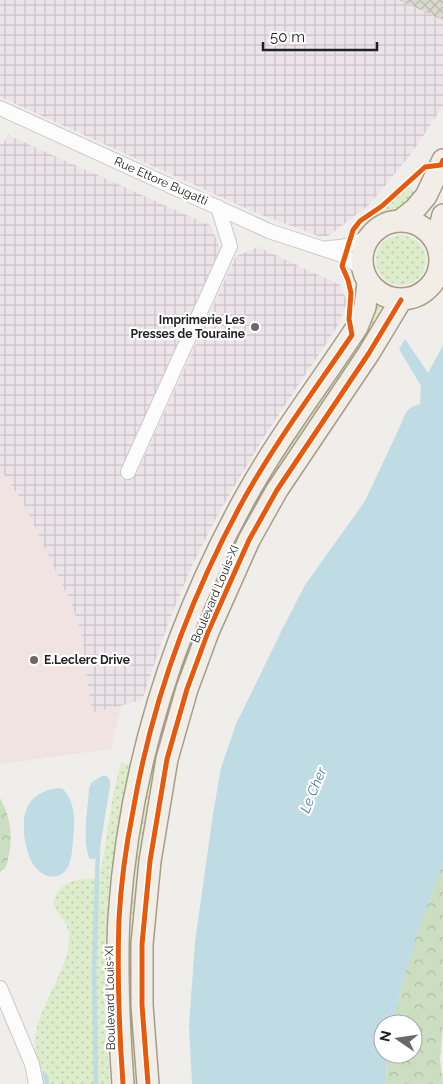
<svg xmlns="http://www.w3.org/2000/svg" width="443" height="1084" viewBox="0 0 443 1084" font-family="Raleway,sans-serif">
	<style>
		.commercial { fill: #f1e3e1 }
		.industrial { fill: url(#industrial-grid) }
		.construction { fill: url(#construction-cross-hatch) }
		.grass { fill: url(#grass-dots) }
		.forest { fill: url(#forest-crowns) }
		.water { fill: #bfdbe3 }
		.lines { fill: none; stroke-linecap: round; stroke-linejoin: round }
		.stream { stroke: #bfdbe3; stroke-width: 4.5 }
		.street-casing { stroke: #c9c8c7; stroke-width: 16 }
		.primary-casing { stroke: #a79c86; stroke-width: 24 }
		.street { stroke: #fdfcfc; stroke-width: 14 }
		.primary { stroke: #f3ede7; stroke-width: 21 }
		.cycleway-casing { stroke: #fff; stroke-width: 8 }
		.cycleway { stroke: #e8590c; stroke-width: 5 }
		.poi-dot { fill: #6a6968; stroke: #fff; stroke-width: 2 }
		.labels { text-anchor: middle; stroke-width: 4.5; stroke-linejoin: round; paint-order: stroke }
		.street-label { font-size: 12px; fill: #222; stroke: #fff }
		.poi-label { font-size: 12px; font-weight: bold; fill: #222; stroke: #fff; text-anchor: end }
		.water-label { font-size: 14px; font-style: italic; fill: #4a7aab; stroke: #fff }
	</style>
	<defs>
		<pattern id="industrial-grid" width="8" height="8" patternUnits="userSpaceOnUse" patternTransform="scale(1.25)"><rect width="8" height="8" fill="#ede4e9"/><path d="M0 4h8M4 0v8" fill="none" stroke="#cbc3c8"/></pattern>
		<pattern id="construction-cross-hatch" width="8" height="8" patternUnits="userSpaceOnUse" patternTransform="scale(1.25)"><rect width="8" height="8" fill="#d9d9cd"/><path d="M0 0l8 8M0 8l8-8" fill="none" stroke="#babab0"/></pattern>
		<pattern id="grass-dots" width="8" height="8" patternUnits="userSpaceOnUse" patternTransform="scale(1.25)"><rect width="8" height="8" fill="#ddeccb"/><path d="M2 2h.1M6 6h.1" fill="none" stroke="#bdcaae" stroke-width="1.8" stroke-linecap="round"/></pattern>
		<pattern id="forest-crowns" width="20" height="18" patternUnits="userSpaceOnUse" patternTransform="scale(1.25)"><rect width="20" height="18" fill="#cbdec1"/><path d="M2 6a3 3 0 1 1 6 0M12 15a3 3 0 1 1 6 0" fill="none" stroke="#aebea6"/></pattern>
	</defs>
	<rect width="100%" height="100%" fill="#f0eeeb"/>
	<path class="commercial" d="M0,468L24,504L71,603L81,631L92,713L122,705L115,730L111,749L0,764Z"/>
	<path class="industrial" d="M0,0H443V106L411,154L369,205L328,236H318L254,212L0,97Z
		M8,135L211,226L220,249L122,467L137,473L236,256L258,247L340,285L347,301L339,324L262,440L218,514L191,568L169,621L142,700L92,713L81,631L71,603L24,504L0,468V143L3,144Z"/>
	<path class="construction" d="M399,0H443V20Z"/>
	<path class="grass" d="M409,187L416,194L398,210L376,219L364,229L355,233L362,224Z
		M376 260a25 25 0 1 1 50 0a25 25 0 1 1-50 0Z
		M379,303L386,306L243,533L142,852C132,929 133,1006 137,1084H130L125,971L135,839L159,730L190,632L252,502L376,304Z
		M121,763L130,765C121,810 113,855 108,901C103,962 105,1023 110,1084H45C43,1069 34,1055 35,1039C37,1004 79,957 67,927C64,919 57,913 53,904C59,879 78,879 100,878L113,795Z"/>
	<path class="forest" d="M0,798C11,817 13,838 8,859C7,865 6,869 0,872Z
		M443,862V1023L440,1059L443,1084H386L387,1054H413V1024H393C404,968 422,915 443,862Z"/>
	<path class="water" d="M405,339L428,373L443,345V862C423,915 404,968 393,1024H383V1054H387L386,1084H192L189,1026L195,942L213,814L221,768L236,724L282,630L305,585L365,501L402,422C405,411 409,407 420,404L421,386L399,349Z
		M102,776H107L110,781V786L99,854L96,858L93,859L89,858C82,837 88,809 89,788L92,782Z
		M58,788L63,789C76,803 75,822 73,840C72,849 72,861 67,869C59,880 45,878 37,869C30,862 27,851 25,841C21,813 26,793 58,788Z"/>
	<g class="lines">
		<path class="stream" d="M45,1075L47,1084
			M96,1084L94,970L98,850"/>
		<defs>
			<path id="street" d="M0,108L269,231L345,256L362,269
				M328,248C344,248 358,244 371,234
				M128,472L230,246L218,207
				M0,988L32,1064L36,1084"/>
			<path id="primary" d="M362 260a39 39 0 1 1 78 0a39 39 0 1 1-78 0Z
				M400,221L415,209L426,196L443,160
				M436,242L443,215
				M123,1084C119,1028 116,972 119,917C129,769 174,627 245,498C278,438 320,384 357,327L365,307L368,283
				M148,1084L142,1005V944L150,861L167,759L187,689L208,632L249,540L277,490L369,353L401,300"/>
		</defs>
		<use href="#street" class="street-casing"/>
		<use href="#primary" class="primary-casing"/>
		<use href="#street" class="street"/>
		<use href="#primary" class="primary"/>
		<defs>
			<path id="cycleway" d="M123,1084C119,1029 117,974 119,919C121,882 126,846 133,811C152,700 191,595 245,497C277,440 316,388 352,335L349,319L351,293L348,280L342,266L353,230L360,221L382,206L425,167L441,165L443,160
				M148,1084L142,1005V944L150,861L167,759L187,689L208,632L249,540L277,490L369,353L401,300"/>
		</defs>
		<use href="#cycleway" class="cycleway-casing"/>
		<use href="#cycleway" class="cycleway"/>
	</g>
	<g class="poi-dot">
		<circle cx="255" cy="327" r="5"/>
		<circle cx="34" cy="660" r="5"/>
	</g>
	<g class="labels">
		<g class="street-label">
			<text transform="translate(161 181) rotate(24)" y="4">Rue Ettore Bugatti</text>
			<text transform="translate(215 594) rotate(-67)" y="4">Boulevard Louis-XI</text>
			<text transform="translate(110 998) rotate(-91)" y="4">Boulevard Louis-XI</text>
		</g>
		<g class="poi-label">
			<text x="245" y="324">Imprimerie Les<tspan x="245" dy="14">Presses de Touraine</tspan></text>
			<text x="44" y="664" text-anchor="start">E.Leclerc Drive</text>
		</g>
		<g class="water-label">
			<text transform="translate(313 790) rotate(-68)" y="5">Le Cher</text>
		</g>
	</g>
	<g transform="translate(398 1039) rotate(283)"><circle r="24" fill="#ffffff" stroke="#a7a7a7"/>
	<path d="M0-4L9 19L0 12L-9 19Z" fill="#6a6968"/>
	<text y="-8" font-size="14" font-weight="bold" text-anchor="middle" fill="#222222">N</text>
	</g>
	<path d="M263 42v8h114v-8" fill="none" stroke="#222222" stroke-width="2.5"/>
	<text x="270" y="42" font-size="15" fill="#222222" stroke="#ffffff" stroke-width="4" paint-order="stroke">50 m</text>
</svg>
